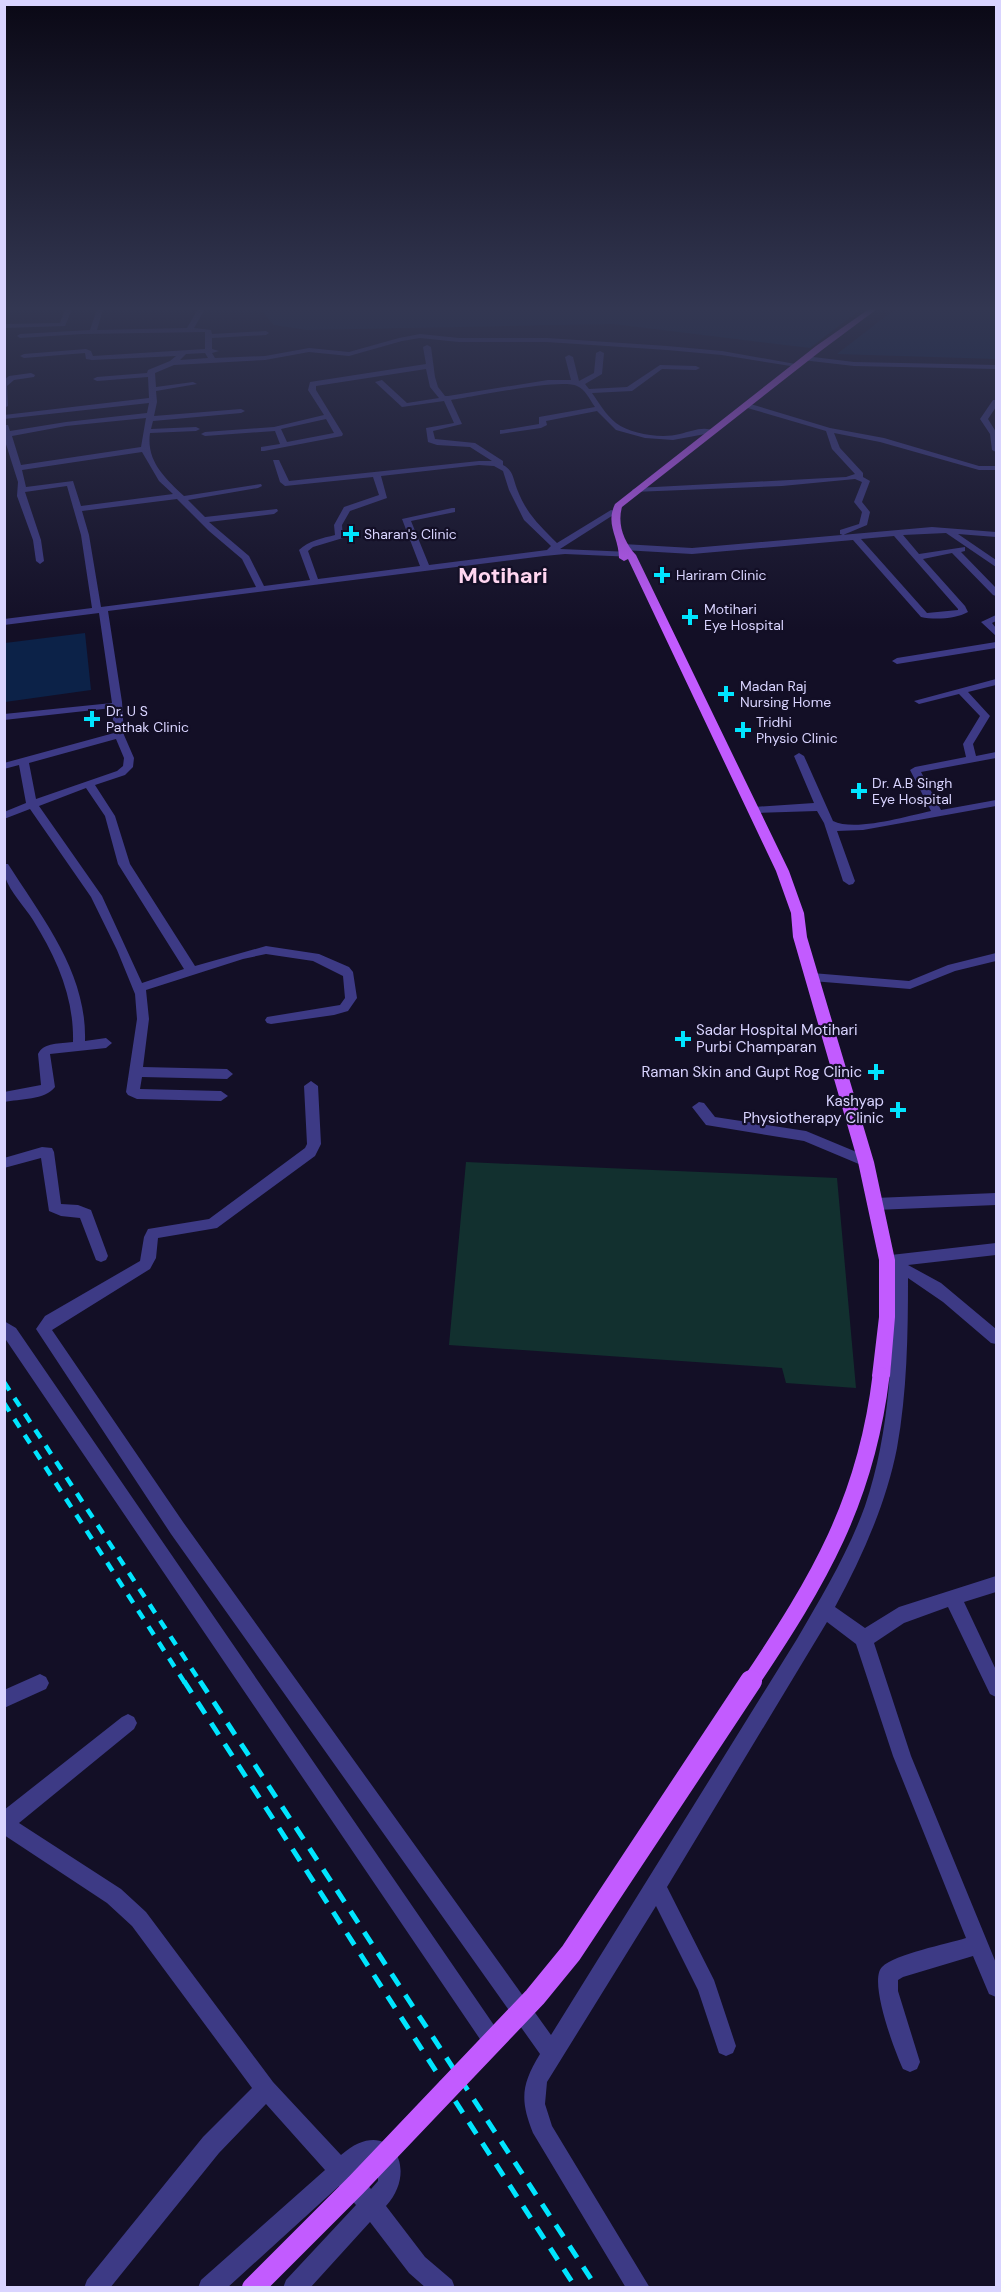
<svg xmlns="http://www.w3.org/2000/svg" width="1001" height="2292" viewBox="0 0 1001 2292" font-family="'DM Sans',sans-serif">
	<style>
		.green { fill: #12302f }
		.water { fill: #0c2248 }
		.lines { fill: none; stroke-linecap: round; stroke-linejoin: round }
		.minor { fill: #3d3a85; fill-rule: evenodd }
		.major { fill: #c25bff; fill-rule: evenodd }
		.rail-far1 { stroke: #00e5ff; stroke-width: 4.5; stroke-dasharray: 10 9; stroke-linecap: butt }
		.rail { stroke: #00e5ff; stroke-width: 5; stroke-dasharray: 14 11; stroke-linecap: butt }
		.major-bridge-far1 { stroke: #c25bff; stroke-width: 17 }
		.major-bridge { stroke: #c25bff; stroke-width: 22 }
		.poi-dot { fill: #00e5ff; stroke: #130f26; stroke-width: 2 }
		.labels { text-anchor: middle; stroke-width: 4.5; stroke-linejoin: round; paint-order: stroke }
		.far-poi-label { font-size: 14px; fill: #d9d4ff; stroke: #130f26; text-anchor: start }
		.poi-label { font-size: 15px; fill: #d9d4ff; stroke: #130f26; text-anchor: end }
		.far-town-label { font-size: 22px; font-weight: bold; fill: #ffd6f0; stroke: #130f26 }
	</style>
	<rect width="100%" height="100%" fill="#130f26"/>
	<path class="green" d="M466,1162L837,1178L856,1388L786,1383L782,1368L449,1345Z"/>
	<path class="water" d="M260,309H861L810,348L613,324L307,330L274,325Z
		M895,309H996V359L837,354Z
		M85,633L91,690L5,702V643Z"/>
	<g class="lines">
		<path class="minor" d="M65,309H72L65,326L4,328V324L60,323Z
			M97,309H103L97,330L187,328L198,309H205L194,328L211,330L212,334L266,331L269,333L266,335L212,338V349L219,351L212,353L215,358L265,356L309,348L349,352L399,338L420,334L459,338H547L667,346L722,351L801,365L797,367L722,355L667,350L547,342H459L420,338L402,341L349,356L309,352L265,360L174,365L155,373L156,387L193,382L197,384L156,391L157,402L154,416L241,409L245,411L241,413L153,421L151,429L196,427L200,429L196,431L150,433C146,461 165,478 184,496L261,484L262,486L258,488L188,500L205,517L277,509L278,511L274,514L209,522L249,556L264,586L310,580L299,550C308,541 323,538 335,535L334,525L344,507L379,495L373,477L285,486L280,482L273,460H279L289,481L479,461H492L470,447L437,445L428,442L426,428L454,423L444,401L402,407L375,382L382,380L407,403L439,398L430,387L426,369L316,386V390L343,434L342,436L264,451H261V447L280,444L275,431L205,436L201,434L205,432L274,427L324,415L308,390L310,382L426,364L423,347L427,345L431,347L435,377L438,387L445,396H448L548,380H571L565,357L569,355L573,357L579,381L594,373L596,353L600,351L604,353L602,374L585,384L589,389L627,387L660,365L696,366L700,368L696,370L662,369L632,391L592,393C599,403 606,415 616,423C631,434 661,439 680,434C692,431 705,425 716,432L673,440L645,438L616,430L597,411L546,421L547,425L541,428L500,434V430H503L539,424V417L595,407C590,400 585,389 577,386C560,378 474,397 451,400L462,424L433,431L435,439L475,443L503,461V465C513,470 513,478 517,489C526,513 539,525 557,543L611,510L618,512L560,549L631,552L634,553V557L565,554L544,556L108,611L122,702L124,735L134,758L133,767L125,775L95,785L115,816L130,864L195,966L266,946L319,954L349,967L353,972L357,998L348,1011L334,1015L271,1024L267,1023L265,1020L267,1017L340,1005L345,998L343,976L313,961L266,954L243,959L146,990L149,1019L143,1067L227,1069L233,1074L227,1079L142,1077L140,1089L221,1091L228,1096L221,1101L137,1099L128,1095L126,1092L137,1019L135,994L117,950L91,897L30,809L4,819V812L26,803L19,765L4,769V763L114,733L112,708L4,720V714L112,703L99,613L4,625V619L92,608L81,535L67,486L25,492L41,540L44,561L40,564L36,561L33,540L17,496L18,482L4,438V425H8L10,431L66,422L147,413L149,403L4,419V415L149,398L148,377L97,381L93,379L97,377L147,373L148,370L170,361L176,356L92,360L86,359L85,353L24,358L20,356L24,354L86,349L91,351L93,356L205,349V332L82,334L20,338L17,336L20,334L90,330ZM205,353L208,358L180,360L186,354ZM146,418L141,447L21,465L12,436L66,426ZM326,419L334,433L287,442L281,429ZM142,452L159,481L173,494L81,506L73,481L26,487L22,470ZM479,465L494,466L503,471L509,490L524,520L551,546L547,550L429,565L411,521L455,512V508H452L402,519L420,566L318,579L308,551L313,547L343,538L342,525L350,511L387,498L381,476ZM177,499L209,531L242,559L256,587L101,607L89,535L82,511ZM116,739L124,758L123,766L117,771L36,799L29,763ZM86,788L105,816L118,864L184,969L142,983L102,896L39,806Z
			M805,356L854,362L996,365V369L854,366L802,360L801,358Z
			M31,373L35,375L34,377L14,380L7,386L8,406L4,408V380L9,376Z
			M993,400H996V407L988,419L996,432V452L992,450L990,434L980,419Z
			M747,403L830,428L884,438L979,466H996V470H979L880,442L834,433L840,448L863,473V477L870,481L862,502L870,512L867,525L843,535L840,534V530L859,524L862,512L854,502L862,482L855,479L782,486L633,492L632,490L636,488L846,477L855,474L832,449L826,431L744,407L743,405Z
			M932,527L996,532V537L958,534L996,560V567L946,533L903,535L919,554L965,547V551L961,552L996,588V596L993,595L952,553L923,559L965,606L968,612C956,619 934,620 921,617L853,540L692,554L623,550L619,547L623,544L692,548ZM894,536L958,609V610L927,613L861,539Z
			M996,615V621L992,623L996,628V636L981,622Z
			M996,642V648L897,664L892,661L897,658Z
			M996,679V685L968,692L990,716L973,744L976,756L996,752V758L921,772L941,810L996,800V806L863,830L837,831L855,881L853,884L849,885L843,881L824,823L817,811L754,813L749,810L754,807L814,803L794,756L799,753L804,756L833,821C855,832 907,816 931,811L910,770L915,767L966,757L963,744L980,716L959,694L919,704L914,701Z
			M4,864H8C43,919 87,973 85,1041L106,1038L112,1043L106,1048L50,1054L55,1087C45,1100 20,1099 4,1102V1092L41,1085L38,1054C44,1042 60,1044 73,1042C74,997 57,959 33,920C25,907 10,892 5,877C4,874 4,868 4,864Z
			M996,953V961L955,971L910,989L812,981L806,977L812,973L909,981L948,965Z
			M311,1081L318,1086L321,1144L315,1156L217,1228L158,1238L156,1258L150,1269L52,1330L183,1522L551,2035L797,1639C822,1596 848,1553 865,1506C891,1430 892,1351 894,1272L888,1266L882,1264L880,1260L882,1256L996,1243V1255L908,1265L941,1283L996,1329V1344L991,1343L943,1302L908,1278C908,1335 907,1392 897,1448C886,1504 862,1557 835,1607L865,1628L899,1607L996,1576V1592L964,1602L996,1670V1697L990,1694L948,1607L904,1623L874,1643L911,1756L996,1963V1997L989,1994L973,1956L903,1977L898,1980V1991L920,2062L917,2069L910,2072L903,2069C895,2052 868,1981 882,1967C895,1954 947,1944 966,1938L893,1756L856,1644L827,1622L667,1887L714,1980L736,2046L733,2053L726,2056L719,2053L698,1990L656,1906L547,2082L545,2104L552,2126L650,2288H626L533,2133C520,2100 521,2085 540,2054L171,1534L36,1329L45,1316L140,1261L144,1237L148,1229L209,1219L305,1148L307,1144L304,1086Z
			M699,1102L704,1103L715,1117L806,1131L871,1158L873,1162L871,1166L866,1167L804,1141L706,1125L692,1107Z
			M42,1147L52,1148L54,1152L61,1204L78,1205L91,1210L108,1256L106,1260L101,1262L96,1260L80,1218L61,1216L49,1211L41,1158L4,1168V1158Z
			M996,1193V1205L875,1210L870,1208L868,1204L870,1200L875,1198Z
			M4,1321L16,1328L500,2034L503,2041L500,2048L493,2051L486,2048L4,1337Z
			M40,1674L46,1677L49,1683L46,1689L4,1708V1690Z
			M128,1714L134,1717L137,1723L134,1729L19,1823L121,1889L146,1912L273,2082L341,2155C388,2113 421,2168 386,2206L425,2257L452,2280L455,2288H426L409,2273L370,2222L310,2288H283L286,2280L356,2205L339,2186L227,2288H198L201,2280L325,2170L266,2104L219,2153L110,2288H84L87,2280L203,2137L252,2088L132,1926L107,1903L4,1835V1810L122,1717ZM367,2161H375L378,2165V2181L371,2189L356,2172Z"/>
		<path class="major" d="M869,309H877L822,350L622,507C617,524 624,542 636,555L789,871L804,913L807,937L874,1162L895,1260V1317L890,1376L887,1381L881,1384L875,1381L872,1376L879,1317V1260L858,1162L793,937L791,913L776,871L628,559L624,561L619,558C619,537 605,525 615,504L816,346Z"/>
		<path class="rail-far1" d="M4,1382L201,1683
			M4,1403L185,1683"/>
		<path class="rail" d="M184,1681L576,2288
			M200,1681L597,2288"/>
		<path class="major-bridge-far1" d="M750,1683C819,1580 866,1501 881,1376"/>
		<path class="major-bridge" d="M253,2288L356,2185L535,1997L571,1953L751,1681"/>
	</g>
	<linearGradient id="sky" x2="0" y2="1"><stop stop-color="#0a0815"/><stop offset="0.49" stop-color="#333752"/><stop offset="1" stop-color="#333752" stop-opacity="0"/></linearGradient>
	<rect width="1001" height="630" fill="url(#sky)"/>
	<g class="poi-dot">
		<path d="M348 525h6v6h6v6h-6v6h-6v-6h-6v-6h6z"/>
		<path d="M659 566h6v6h6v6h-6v6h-6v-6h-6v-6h6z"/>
		<path d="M687 608h6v6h6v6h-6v6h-6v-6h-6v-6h6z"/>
		<path d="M723 685h6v6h6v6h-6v6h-6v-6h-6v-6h6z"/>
		<path d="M89 710h6v6h6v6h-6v6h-6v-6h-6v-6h6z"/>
		<path d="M740 721h6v6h6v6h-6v6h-6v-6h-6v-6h6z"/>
		<path d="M856 782h6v6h6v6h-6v6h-6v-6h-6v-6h6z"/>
		<path d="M680 1030h6v6h6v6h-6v6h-6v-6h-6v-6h6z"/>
		<path d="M873 1063h6v6h6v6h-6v6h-6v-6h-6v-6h6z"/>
		<path d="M895 1101h6v6h6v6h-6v6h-6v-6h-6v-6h6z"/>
	</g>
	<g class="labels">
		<g class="far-poi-label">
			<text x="364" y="539">Sharan's Clinic</text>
			<text x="676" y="580">Hariram Clinic</text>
			<text x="704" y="614">Motihari<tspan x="704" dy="16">Eye Hospital</tspan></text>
			<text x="740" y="691">Madan Raj<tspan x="740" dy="16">Nursing Home</tspan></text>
			<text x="106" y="716">Dr. U S<tspan x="106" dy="16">Pathak Clinic</tspan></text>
			<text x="756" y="727">Tridhi<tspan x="756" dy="16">Physio Clinic</tspan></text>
			<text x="872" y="788">Dr. A.B Singh<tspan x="872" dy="16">Eye Hospital</tspan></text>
		</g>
		<g class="poi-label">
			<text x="696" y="1035" text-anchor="start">Sadar Hospital Motihari<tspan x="696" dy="17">Purbi Champaran</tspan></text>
			<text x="862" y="1077">Raman Skin and Gupt Rog Clinic</text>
			<text x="884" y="1106">Kashyap<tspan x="884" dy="17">Physiotherapy Clinic</tspan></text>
		</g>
		<g class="far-town-label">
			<text x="503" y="583">Motihari</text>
		</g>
	</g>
	<rect width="1001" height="2292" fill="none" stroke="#d9d4ff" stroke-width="12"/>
</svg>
